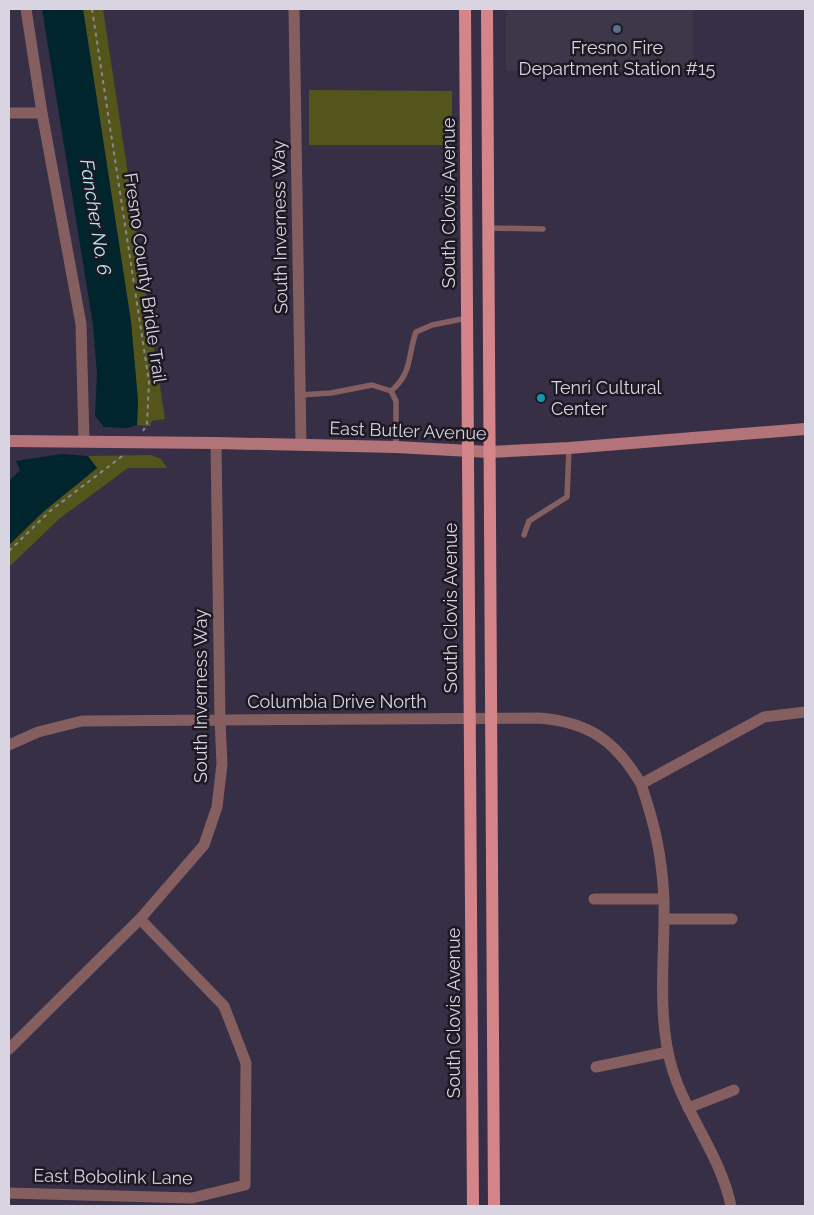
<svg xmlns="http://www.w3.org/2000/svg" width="814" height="1215" viewBox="0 0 814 1215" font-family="Raleway,sans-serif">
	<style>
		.commercial { fill: #3d3849 }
		.green { fill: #54551a }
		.water { fill: #00252d }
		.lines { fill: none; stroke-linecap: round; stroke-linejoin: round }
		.path { stroke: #8c8597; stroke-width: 2; stroke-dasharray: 4 4; stroke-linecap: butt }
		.lane { stroke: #855e60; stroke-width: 5.5 }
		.street { stroke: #855e60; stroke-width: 11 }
		.secondary { stroke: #b27478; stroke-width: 12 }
		.primary { stroke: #d4858a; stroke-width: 12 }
		.service-dot { fill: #5c6f8a; stroke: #1d1923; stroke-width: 2 }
		.culture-dot { fill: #0f9aa8; stroke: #1d1923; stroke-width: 2 }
		.labels { text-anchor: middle; stroke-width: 5; stroke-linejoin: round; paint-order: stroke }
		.poi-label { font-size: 18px; fill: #d9d4e2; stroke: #1d1923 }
		.street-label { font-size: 18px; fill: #d9d4e2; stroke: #1d1923 }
		.water-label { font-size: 19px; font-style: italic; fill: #b4eaf7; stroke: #1d1923 }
	</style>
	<rect width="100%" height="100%" fill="#372f45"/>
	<path class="commercial" d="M506,9H693V69L506,71Z"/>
	<path class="green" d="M83,9H103L165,419L152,421L150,426L137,425L138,401L131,322Z
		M309,90L452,91V145H309Z
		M151,455L161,459L167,468H128L59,519L9,567V545L43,512L97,468L88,456Z"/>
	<path class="water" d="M42,9H83L131,322L138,401L137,425L127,428L104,427L95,416L97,374L93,325Z
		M61,454L88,456L97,468L43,512L9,545V481L20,470L16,461Z"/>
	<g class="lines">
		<path class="path" d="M92,9L149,382L147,424L143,431
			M9,551L50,511L125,454"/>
		<path class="lane" d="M488,228L543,229
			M391,391C413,372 407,357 416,332L432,325L467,318
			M300,395L331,393L372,385L391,391L396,401V447
			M524,535L529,521L567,497L569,448"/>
		<path class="street" d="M26,9L42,113L81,324L84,441
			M294,9L301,444
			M9,113H42
			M9,745L38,732L82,721L539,718C589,722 616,741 641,784L764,717L805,712
			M641,784C655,825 662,856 664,900C665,950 658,1002 668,1052C679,1108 719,1149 731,1206
			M594,899H664
			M664,919H732
			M9,1049L140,919L204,845L217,807L222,764L220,720L216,443
			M596,1067L668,1052
			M688,1108L734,1090
			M9,1193L192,1198L245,1185L246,1063L224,1006L140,919"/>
		<path class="secondary" d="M9,441L216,443L396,447L489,452L569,448L805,429"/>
		<path class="primary" d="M465,9L473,1206
			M487,9L494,1206"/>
	</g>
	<circle class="service-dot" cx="617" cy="29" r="5"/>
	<circle class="culture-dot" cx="541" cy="398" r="5"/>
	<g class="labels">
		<g class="poi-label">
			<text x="617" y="54">Fresno Fire<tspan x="617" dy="21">Department Station #15</tspan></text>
			<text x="551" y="394" text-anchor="start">Tenri Cultural<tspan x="551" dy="21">Center</tspan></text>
		</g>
		<g class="street-label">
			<text transform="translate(449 203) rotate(-90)" y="6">South Clovis Avenue</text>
			<text transform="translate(280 227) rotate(-91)" y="6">South Inverness Way</text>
			<text transform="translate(145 278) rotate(82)" y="6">Fresno County Bridle Trail</text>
			<text transform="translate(408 431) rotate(2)" y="6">East Butler Avenue</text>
			<text transform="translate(451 608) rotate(-90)" y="6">South Clovis Avenue</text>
			<text transform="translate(201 696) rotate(-90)" y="6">South Inverness Way</text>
			<text x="337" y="708">Columbia Drive North</text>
			<text transform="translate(454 1013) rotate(-90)" y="6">South Clovis Avenue</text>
			<text transform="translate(113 1177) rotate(1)" y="6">East Bobolink Lane</text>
		</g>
		<g class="water-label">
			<text transform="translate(96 217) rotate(81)" y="7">Fancher No. 6</text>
		</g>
	</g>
	<rect width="814" height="1215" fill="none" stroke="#d9d4e2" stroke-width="20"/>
</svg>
